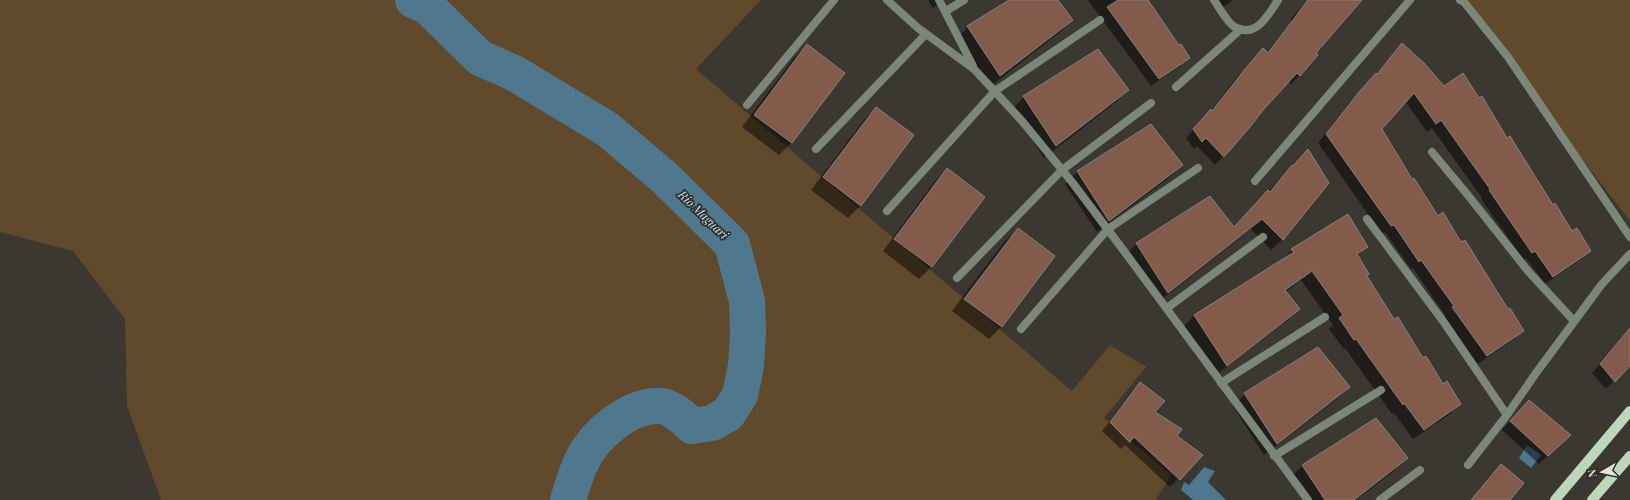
<svg xmlns="http://www.w3.org/2000/svg" width="1630" height="500" viewBox="0 0 1630 500" font-family="'Playfair Display',serif">
	<style>
		.green { fill: #614a2b }
		.water { fill: #4f778d }
		.shadow { fill: #0007 }
		.lines { fill: none; stroke-linecap: round; stroke-linejoin: round }
		.stream { stroke: #4f778d; stroke-width: 6 }
		.river { stroke: #4f778d; stroke-width: 36 }
		.building { fill: #825b4b; stroke: #89807c }
		.service { stroke: #7b8779; stroke-width: 8 }
		.minor { stroke: #7b8779; stroke-width: 8 }
		.primary { stroke: #bcd7ba; stroke-width: 10 }
		.labels { text-anchor: middle; stroke-width: 3.5; stroke-linejoin: round; paint-order: stroke }
		.water-label { font-size: 12px; font-style: italic; fill: #bfe6fd; stroke: #312d27 }
	</style>
	<rect width="100%" height="100%" fill="#3b3731"/>
	<path class="green" d="M0,0H761L696,69L1072,391L1110,345L1146,367L1104,418L1171,475L1156,500H161L127,406L125,319L73,251L0,232Z
		M1459,0H1630V221Z"/>
	<path class="water" d="M1527,445L1541,455L1531,468L1519,458Z
		M1204,467L1215,471L1208,482L1226,500H1193L1181,490L1184,482L1189,485Z"/>
	<path class="shadow" d="M928,0H944L933,8Z
		M1011,0H1056L1072,20L1060,32L988,88L956,39L968,27Z
		M1088,0H1147L1189,57L1180,66L1151,86Z
		M1211,0H1233L1219,10Z
		M1308,0H1361L1315,53L1317,55L1299,76L1291,84L1288,81L1263,109L1250,127L1215,165L1197,146L1194,149L1186,138L1211,111L1236,78L1255,58L1267,53L1292,21L1291,19Z
		M807,45L844,73L791,143L779,155L742,127L795,57Z
		M1402,45L1444,88L1507,140L1553,207L1572,232L1590,251L1581,259L1545,284L1526,258L1524,260L1481,199L1482,198L1432,128L1427,132L1405,101L1380,129L1412,180L1437,217L1461,244L1523,331L1514,339L1478,364L1444,316L1445,315L1413,268L1411,269L1385,232L1382,234L1318,143L1349,103Z
		M1128,90L1116,102L1044,158L1012,109L1024,97Z
		M876,108L913,136L860,206L848,218L811,190L864,120Z
		M1150,125L1182,165L1170,177L1097,232L1065,184L1077,172Z
		M1292,166L1328,183L1282,240L1271,250L1251,229L1157,303L1126,255L1136,244L1209,198L1234,228Z
		M947,169L984,197L931,267L919,279L883,251L935,181Z
		M1347,215L1367,246L1357,256L1366,276L1394,321L1422,359L1459,404L1450,414L1413,439L1394,413L1392,414L1345,348L1344,349L1329,329L1333,325L1301,280L1285,292L1298,309L1289,319L1216,375L1184,326L1194,316L1283,261L1282,260L1292,250Z
		M1018,229L1054,257L1001,327L989,339L952,311L1005,241Z
		M1630,328V364L1606,389L1592,373Z
		M1140,383L1154,412L1176,436L1201,455L1170,487L1125,445L1121,449L1102,431L1109,422L1130,444V441L1110,420L1132,391Z
		M1349,387L1337,399L1264,455L1233,406L1245,394Z
		M1521,409L1561,443L1539,464L1502,430Z
		M1376,419L1406,458L1394,471L1356,500H1304L1290,478L1302,466Z
		M1501,465L1509,500H1471L1492,474Z"/>
	<g class="lines">
		<path class="stream" d="M428,0V7"/>
		<path class="river" d="M413,0L428,7L480,58L514,73L607,129L664,177L732,244L747,301L748,333L746,366L740,395L728,414L712,423L692,426C685,419 671,407 661,406C629,404 592,436 580,465C575,476 572,488 568,500"/>
	</g>
	<path class="building" d="M1009,0H1058L1073,20L1000,76L967,26Z
		M1118,0H1148L1179,45L1181,44L1190,58L1159,79L1107,7Z
		M1308,0H1362L1316,53L1318,55L1300,76L1297,73L1264,109L1250,127L1224,157L1206,138L1202,142L1193,129L1211,109L1212,111L1245,69L1263,48L1268,53Z
		M1402,43L1424,63L1444,86L1463,73L1479,98L1482,96L1507,138L1510,136L1553,205L1555,203L1572,231L1577,228L1591,251L1553,277L1535,251L1532,253L1489,190L1490,189L1441,120L1436,124L1414,93L1382,129L1412,179L1414,178L1438,216L1443,212L1461,242L1465,240L1508,309L1510,308L1524,331L1487,356L1452,307L1454,306L1421,260L1419,262L1394,225L1391,226L1326,134L1358,93L1376,73L1377,74Z
		M807,44L845,73L792,143L754,115Z
		M1098,49L1129,90L1056,146L1023,96Z
		M876,107L914,135L861,206L823,177Z
		M1151,124L1183,165L1109,221L1077,171Z
		M1308,149L1329,183L1283,240L1262,219L1168,293L1136,243L1210,196L1234,227L1268,190L1270,192L1292,165L1293,166Z
		M947,168L985,197L932,267L894,239Z
		M1348,214L1368,247L1357,254L1369,274L1367,276L1394,319L1398,317L1423,358L1426,356L1443,384L1447,381L1461,404L1424,430L1404,403L1403,405L1356,339L1354,340L1339,318L1343,315L1312,271L1285,290L1300,309L1227,366L1194,315L1294,252L1291,249Z
		M1018,228L1055,256L1002,327L964,299Z
		M1630,328V366L1615,382L1600,364Z
		M1318,347L1350,387L1277,444L1244,393Z
		M1140,382L1165,401L1155,412L1182,429L1177,436L1203,455L1180,480L1134,437L1130,442L1110,422Z
		M1529,400L1571,435L1548,456L1510,421Z
		M1376,418L1408,458L1354,500H1325L1302,465Z
		M1501,464L1524,483L1510,500H1471Z"/>
	<g class="lines">
		<path class="service" d="M946,11L964,0
			M747,105L834,0
			M816,149L926,34
			M887,211L995,91L1100,20
			M957,278L1062,170L1151,103
			M1167,308L1263,237
			M1021,329L1108,229L1198,168
			M1221,383L1325,317
			M1274,456L1381,390
			M1380,500L1420,470"/>
		<path class="minor" d="M887,0L918,28L974,69L1022,121L1072,182L1124,251L1308,500
			M939,0L973,66
			M1214,0C1219,7 1228,24 1235,27C1256,39 1269,14 1278,0
			M1460,0L1464,2L1508,57L1630,237
			M1176,87L1241,29
			M1432,152L1467,194L1528,271L1574,321
			M1255,181L1410,0
			M1367,219L1443,321L1507,415
			M1468,465L1507,415L1536,373L1602,284L1630,254"/>
		<path class="primary" d="M1555,500L1630,411
			M1592,500L1630,456"/>
	</g>
	<g class="labels">
		<g class="water-label">
			<text transform="translate(703 215) rotate(44)" y="4">Rio Maguari</text>
		</g>
	</g>
	<g transform="translate(1602 472) rotate(261)" stroke="#312d27" stroke-width="3" paint-order="stroke">
	<path d="M0-3L7 15L0 10L-7 15Z" fill="#e7e4e0"/>
	<text y="-6" font-size="11" font-weight="bold" text-anchor="middle" fill="#e7e4e0">N</text>
	</g>
</svg>
